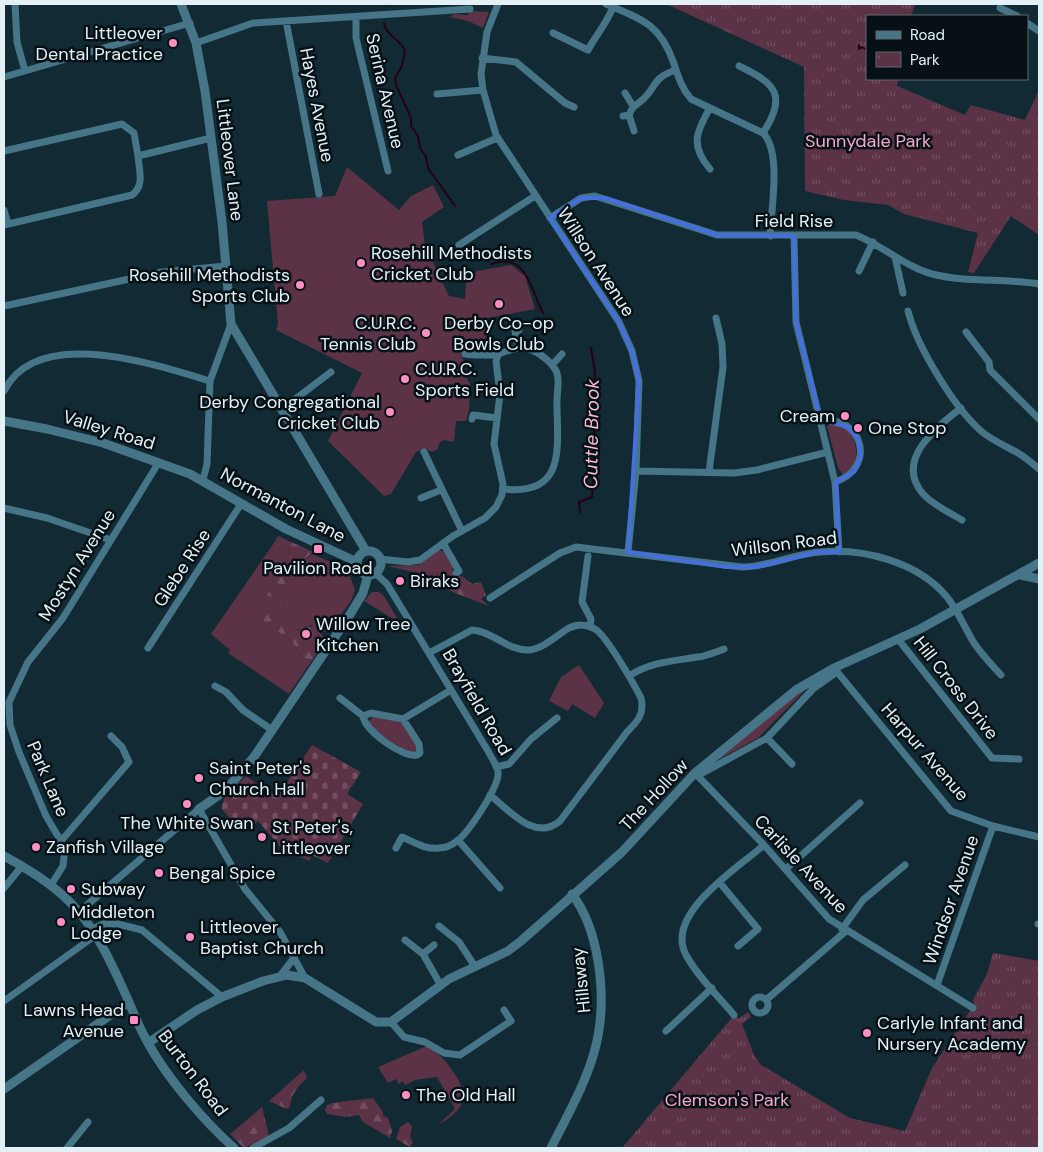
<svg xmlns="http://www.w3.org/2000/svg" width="1043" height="1152" viewBox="0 0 1043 1152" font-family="'DM Sans',sans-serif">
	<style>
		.grass { fill: #5c3246 }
		.forest { fill: url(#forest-firs) }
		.cemetery { fill: url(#cemetery-stones) }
		.park { fill: url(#park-tufts) }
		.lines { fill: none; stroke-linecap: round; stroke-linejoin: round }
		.stream { stroke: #250114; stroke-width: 2 }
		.minor { stroke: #467588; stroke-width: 7 }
		.tertiary { stroke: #467588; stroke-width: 9 }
		.marked { fill: none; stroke: #456fde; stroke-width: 4; stroke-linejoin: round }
		.poi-dot { fill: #fc8fc2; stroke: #071115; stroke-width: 2 }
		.labels { text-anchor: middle; stroke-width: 5; stroke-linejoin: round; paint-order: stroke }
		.poi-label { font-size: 18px; fill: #e3f1f7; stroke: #071115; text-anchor: start }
		.street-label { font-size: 18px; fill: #e3f1f7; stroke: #071115 }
		.park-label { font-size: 18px; fill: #f6a8ca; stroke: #071115 }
		.water-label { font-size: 19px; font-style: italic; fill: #fdbdd8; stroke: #071115 }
	</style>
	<defs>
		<pattern id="forest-firs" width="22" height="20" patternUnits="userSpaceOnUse" patternTransform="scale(1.25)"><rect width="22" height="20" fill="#5c3246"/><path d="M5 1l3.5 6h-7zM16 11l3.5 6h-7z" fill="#735061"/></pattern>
		<pattern id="cemetery-stones" width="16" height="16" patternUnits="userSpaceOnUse" patternTransform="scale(1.25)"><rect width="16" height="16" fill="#5c3246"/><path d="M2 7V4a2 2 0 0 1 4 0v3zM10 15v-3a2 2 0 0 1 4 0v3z" fill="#735061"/></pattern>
		<pattern id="park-tufts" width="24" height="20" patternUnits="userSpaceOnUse" patternTransform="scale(1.25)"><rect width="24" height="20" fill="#5c3246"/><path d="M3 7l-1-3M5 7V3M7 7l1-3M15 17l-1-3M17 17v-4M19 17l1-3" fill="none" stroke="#735061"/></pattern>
	</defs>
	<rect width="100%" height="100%" fill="#122a34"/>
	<path class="grass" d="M469,11L489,12L483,28L468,21L450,17L454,14L468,15Z
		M347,167L399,210L411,196L433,185L444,207L422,222L425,245L449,296L465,299L466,281L477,271L511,265L525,276L535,309L488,318L485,344L462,341L461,357L464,360L466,377L470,384L469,410L466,421H456L454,442L444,440L439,443L438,449L432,452L425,449L416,452L391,494L384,496L328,441L362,373L276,330L278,324L267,201L335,196Z
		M831,423C853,425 860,446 854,465L843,475L838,468L827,426Z
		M276,540L290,549L283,566L275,576L260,613C266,627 280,629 290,640C297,647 298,658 309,659L306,669L289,694L228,653L230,650L211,634Z
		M439,550L445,552L454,567L452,570L455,577L460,575L462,578L457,581L434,572L430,576L387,566L418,565Z
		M312,554L347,569L355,590L351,601L328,632H321L314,625C306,625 300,632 293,629L281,613L275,612V609L283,602L297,566Z
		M372,592H379L384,596L400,623L364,601Z
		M579,665L604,703L595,718L572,704L568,711L549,701L561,677Z
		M807,688L758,738L710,764L794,694Z
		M373,716L400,720L418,745L417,752L412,753L385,739L368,723Z
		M427,1046C440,1054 446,1061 454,1073C472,1099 462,1111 438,1125L455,1109L437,1077L415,1080L405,1085L403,1081L399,1084L396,1079L388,1083L378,1067Z"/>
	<path class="forest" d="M278,536L313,552L297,566L291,594L275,609V612L281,613L293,629L299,630L314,625L326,640L306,669L309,659C298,658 297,646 290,640C280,630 263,627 260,613L275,576L283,566L290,549L276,540Z
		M434,572L457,581L462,576L472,584L481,582L486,595L481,599L489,606L427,582Z
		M304,1070L307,1078C298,1087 291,1093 290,1107L287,1109L269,1101Z
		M373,1098L383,1112V1116L388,1118L392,1131L390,1138L363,1122L359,1115L346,1117L327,1114L325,1110L327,1105L332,1103Z
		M262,1107L269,1136L244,1148L230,1134Z
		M408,1122L412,1126L410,1137L413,1142L410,1147L396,1139L400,1127Z"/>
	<path class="cemetery" d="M312,745L361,772L347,794L363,804L328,863L312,855L309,861L282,849L258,821L250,829L247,826L241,831L221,808L225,797L246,776L277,797Z"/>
	<path class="park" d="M666,4H915L911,16H867V79H898L897,86L965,115L971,105L1025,120L1039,90V235L1011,216L974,273L968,272L978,233L904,214L888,205L844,200L805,191L804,67Z
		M993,953L1039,961V1148H622L735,1014L738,1019L748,1012L751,1017L742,1024L754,1055L761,1065L850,1118L905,1131L932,1068L974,1005L973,1000L987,974Z"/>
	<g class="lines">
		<path class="stream" d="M386,5L388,4
			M384,23C386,35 399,39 405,50L402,66L395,78L396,85L411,118V126L418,136L420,148L426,157L428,168L455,206
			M859,45V49L862,47L867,50
			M491,264C528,252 530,289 543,313
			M580,512L579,502L592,497L595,441L593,399L595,372L591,348"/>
		<path class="minor" d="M15,4L17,42L25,71
			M498,4L487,32L481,74L483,90L496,135L619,322L632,351L639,381L636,471L628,552
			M606,4C641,19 659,23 673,61C678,75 681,88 691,99L763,133C782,152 771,210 770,236
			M1000,8L1017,16
			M356,17V38L388,171
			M286,21L319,194
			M1027,23L1039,31
			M553,33L588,50C596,35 607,23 613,7
			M196,43L253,23L470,9
			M482,58L516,62L565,103L574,107
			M739,66C775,83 788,95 763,133
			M4,77L190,23
			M625,93L633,106
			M437,94L483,90
			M629,115C632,107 635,106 641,101C657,88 651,78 676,70
			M623,116L629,115L634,131
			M4,151L122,124L134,133L138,156
			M458,155L497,138
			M710,169C690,146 696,132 710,108
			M4,210L8,224
			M550,218L581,198L595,196L717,235H856C883,246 904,266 932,274C967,283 1004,278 1039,284
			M4,225L132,195C145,186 139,170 138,156L211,138
			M794,236L796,322L835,482L839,552
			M459,245L535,196
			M895,257L903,293
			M859,271L873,242
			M4,306L162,272L226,266
			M908,311C917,347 954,407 981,431C991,440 1006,446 1018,453C1025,457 1032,463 1039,469
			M966,332L989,362L990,370L1039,419
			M518,348L515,331L519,330
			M466,349L465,354C472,355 494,356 499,354C509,350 520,345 532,350C541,354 553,363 557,373C560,383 556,396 557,407C558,452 564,496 503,489
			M552,365L562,354
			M4,391C37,324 156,365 210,381
			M961,408C936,428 894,460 923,494C933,505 949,512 962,520
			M282,409L331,372
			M472,419L473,415L497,418
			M821,421C863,415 877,468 835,482
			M424,452L462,531
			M636,471L734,473L757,470L828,452
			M709,472L723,367L722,344L716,318
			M203,480L207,464L210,381L231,324
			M421,498L441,490
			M4,508L47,518L111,540
			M443,543L459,571L456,573
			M588,556L582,602L591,619L590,627
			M380,559L408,562L420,560L453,536L485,518L496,507L502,495L503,484L494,444L500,394L496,361L498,355
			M375,573L387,584L488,751C491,757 497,765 498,772C500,786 468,833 457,841C452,845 446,848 439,848C426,850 414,842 402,837L396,848
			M490,598L560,553L576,547L742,567C768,567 793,554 820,552C864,548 918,562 947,597C958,611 965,628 974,643C982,655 992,665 1001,675
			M898,639L992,758L1019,759
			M148,648L241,504
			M429,653L472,630C492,631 508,651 529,650C543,649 557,635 569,628C577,624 587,624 595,629C606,635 634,684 641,698C645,714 637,722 627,732L560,821C535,842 510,811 490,795
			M834,668L951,811L993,826L1039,837
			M629,676C650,662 673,661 698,657C706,656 716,652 724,649
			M215,686L226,692L243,710L272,730
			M340,698L363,716
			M403,719L371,713L363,716C365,731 403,758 417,755L420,753L419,744L403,719L451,690
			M767,738L792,764
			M496,767L509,764L531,739L557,718
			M695,773L764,845L829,919L973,1008
			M697,776L767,738L813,689L837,672
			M458,840L500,888
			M61,841L129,762L122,747L111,736
			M786,869L860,803
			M720,883L758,929L738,946
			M51,885L63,866L65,848L46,816L19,752L10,725L9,702L28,662L63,618L159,462
			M4,888L22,866
			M80,911L199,809L245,889L280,932L305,978
			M1038,924H1039
			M439,926L459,942L474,965
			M93,929L103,924H118L142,930L222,997
			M842,929L863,900L905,865
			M405,940L423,954L440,984
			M423,954L434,945
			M280,976L294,958
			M937,985L993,826
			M752 1005a8 8 0 1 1 16 0a8 8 0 1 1-16 0Z
			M766,1000L846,931
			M4,1001L96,935
			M734,1015C718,996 698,977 686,955C664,914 738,868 764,845
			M391,1022L404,1037L425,1042L444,1053L460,1055L511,1021L504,1010
			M666,1031L712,988
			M67,1148L88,1122
			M253,1148L289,1128L321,1100"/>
		<path class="tertiary" d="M181,4L196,43L205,91L222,222L231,324L366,551
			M4,421L47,429L103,443L190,474L286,529L357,562
			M357 563a12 12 0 1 1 24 0a12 12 0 1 1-24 0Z
			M1021,575L1039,579
			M199,809L226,790L254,757L351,613L363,593L368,575
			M4,856C74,894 92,920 124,991C132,1008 138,1026 148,1043C168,1079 203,1120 234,1148
			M148,1043L197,1010L222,997L263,981L287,975L305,978L376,1022H391L449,979L508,951L521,941L622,852L695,773L796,690L834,668L920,629L1039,563
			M4,1089L129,1002
			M551,1148C585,1081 611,1040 598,961C594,936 587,914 572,894"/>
	</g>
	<path class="marked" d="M581,198H605L717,235L794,236L796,322L821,420L848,427L858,438L861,456L854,472L836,482L839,552H818L755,567H727L628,552L639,381L632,351L619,322L550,218Z"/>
	<g class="poi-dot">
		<circle cx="173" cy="43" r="5"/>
		<circle cx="361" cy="263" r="5"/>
		<circle cx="300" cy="285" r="5"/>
		<circle cx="499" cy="304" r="5"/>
		<circle cx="426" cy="333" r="5"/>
		<circle cx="405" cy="379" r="5"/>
		<circle cx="390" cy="412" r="5"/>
		<circle cx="845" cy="416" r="5"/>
		<circle cx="858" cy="428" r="5"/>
		<rect x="313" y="544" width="10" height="10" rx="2.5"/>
		<circle cx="400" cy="581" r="5"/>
		<circle cx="306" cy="634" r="5"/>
		<circle cx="199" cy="778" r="5"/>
		<circle cx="187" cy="804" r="5"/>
		<circle cx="262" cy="837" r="5"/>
		<circle cx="36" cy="847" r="5"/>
		<circle cx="159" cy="873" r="5"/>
		<circle cx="71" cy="889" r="5"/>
		<circle cx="61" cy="922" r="5"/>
		<circle cx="190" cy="937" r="5"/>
		<rect x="129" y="1015" width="10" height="10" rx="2.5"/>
		<circle cx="867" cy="1033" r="5"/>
		<circle cx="406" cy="1095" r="5"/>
	</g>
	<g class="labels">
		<g class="poi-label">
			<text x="163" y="39" text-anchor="end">Littleover<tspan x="163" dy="21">Dental Practice</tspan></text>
			<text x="371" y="259">Rosehill Methodists<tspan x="371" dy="21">Cricket Club</tspan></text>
			<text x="290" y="281" text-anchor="end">Rosehill Methodists<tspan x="290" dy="21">Sports Club</tspan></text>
			<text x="416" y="329" text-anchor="end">C.U.R.C.<tspan x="416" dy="21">Tennis Club</tspan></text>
			<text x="499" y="329" text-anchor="middle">Derby Co-op<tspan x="499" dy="21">Bowls Club</tspan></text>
			<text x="415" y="375">C.U.R.C.<tspan x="415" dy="21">Sports Field</tspan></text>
			<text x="380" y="408" text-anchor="end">Derby Congregational<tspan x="380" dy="21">Cricket Club</tspan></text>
			<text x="835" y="422" text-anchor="end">Cream</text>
			<text x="868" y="434">One Stop</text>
			<text x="318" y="574" text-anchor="middle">Pavilion Road</text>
			<text x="410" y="587">Biraks</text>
			<text x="316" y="630">Willow Tree<tspan x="316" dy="21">Kitchen</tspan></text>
			<text x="209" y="774">Saint Peter's<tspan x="209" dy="21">Church Hall</tspan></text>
			<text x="187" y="829" text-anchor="middle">The White Swan</text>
			<text x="272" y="833">St Peter's,<tspan x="272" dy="21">Littleover</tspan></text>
			<text x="46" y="853">Zanfish Village</text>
			<text x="169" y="879">Bengal Spice</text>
			<text x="81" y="895">Subway</text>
			<text x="71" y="918">Middleton<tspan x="71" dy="21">Lodge</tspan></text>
			<text x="200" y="933">Littleover<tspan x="200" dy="21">Baptist Church</tspan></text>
			<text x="124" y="1016" text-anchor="end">Lawns Head<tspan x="124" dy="21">Avenue</tspan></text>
			<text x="877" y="1029">Carlyle Infant and<tspan x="877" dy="21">Nursery Academy</tspan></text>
			<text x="416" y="1101">The Old Hall</text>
		</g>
		<g class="street-label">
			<text transform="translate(385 91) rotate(77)" y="6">Serina Avenue</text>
			<text transform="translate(317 105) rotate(79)" y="6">Hayes Avenue</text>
			<text transform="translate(230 160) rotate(83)" y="6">Littleover Lane</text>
			<text x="794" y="227">Field Rise</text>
			<text transform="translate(596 262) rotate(57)" y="6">Willson Avenue</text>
			<text transform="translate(109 430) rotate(17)" y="6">Valley Road</text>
			<text transform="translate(283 505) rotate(28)" y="6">Normanton Lane</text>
			<text transform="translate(784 544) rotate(-7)" y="6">Willson Road</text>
			<text transform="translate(77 565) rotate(-58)" y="6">Mostyn Avenue</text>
			<text transform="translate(182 568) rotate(-57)" y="6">Glebe Rise</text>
			<text transform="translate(956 688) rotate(52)" y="6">Hill Cross Drive</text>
			<text transform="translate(477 702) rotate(60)" y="6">Brayfield Road</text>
			<text transform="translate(925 752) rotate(49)" y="6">Harpur Avenue</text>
			<text transform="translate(48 779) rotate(67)" y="6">Park Lane</text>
			<text transform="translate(654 795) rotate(-47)" y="6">The Hollow</text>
			<text transform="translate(801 864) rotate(47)" y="6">Carlisle Avenue</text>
			<text transform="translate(951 900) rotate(-71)" y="6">Windsor Avenue</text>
			<text transform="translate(581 980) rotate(-96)" y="6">Hillsway</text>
			<text transform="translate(193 1073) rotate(53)" y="6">Burton Road</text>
		</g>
		<g class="park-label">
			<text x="868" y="147">Sunnydale Park</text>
			<text x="727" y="1106">Clemson's Park</text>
		</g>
		<g class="water-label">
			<text transform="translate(591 434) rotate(-89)" y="7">Cuttle Brook</text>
		</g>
	</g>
	<rect width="1043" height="1152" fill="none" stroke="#e3f1f7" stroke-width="10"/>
	<rect x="866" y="15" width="162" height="65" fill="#071115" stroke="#5f6b6f"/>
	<rect x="876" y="31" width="25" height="8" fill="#467588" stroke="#5f6b6f"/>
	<text x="910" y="40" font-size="15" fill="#e3f1f7">Road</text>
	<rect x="876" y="52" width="25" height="15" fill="url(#park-tufts)" stroke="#5f6b6f"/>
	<text x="910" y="65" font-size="15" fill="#e3f1f7">Park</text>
</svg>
